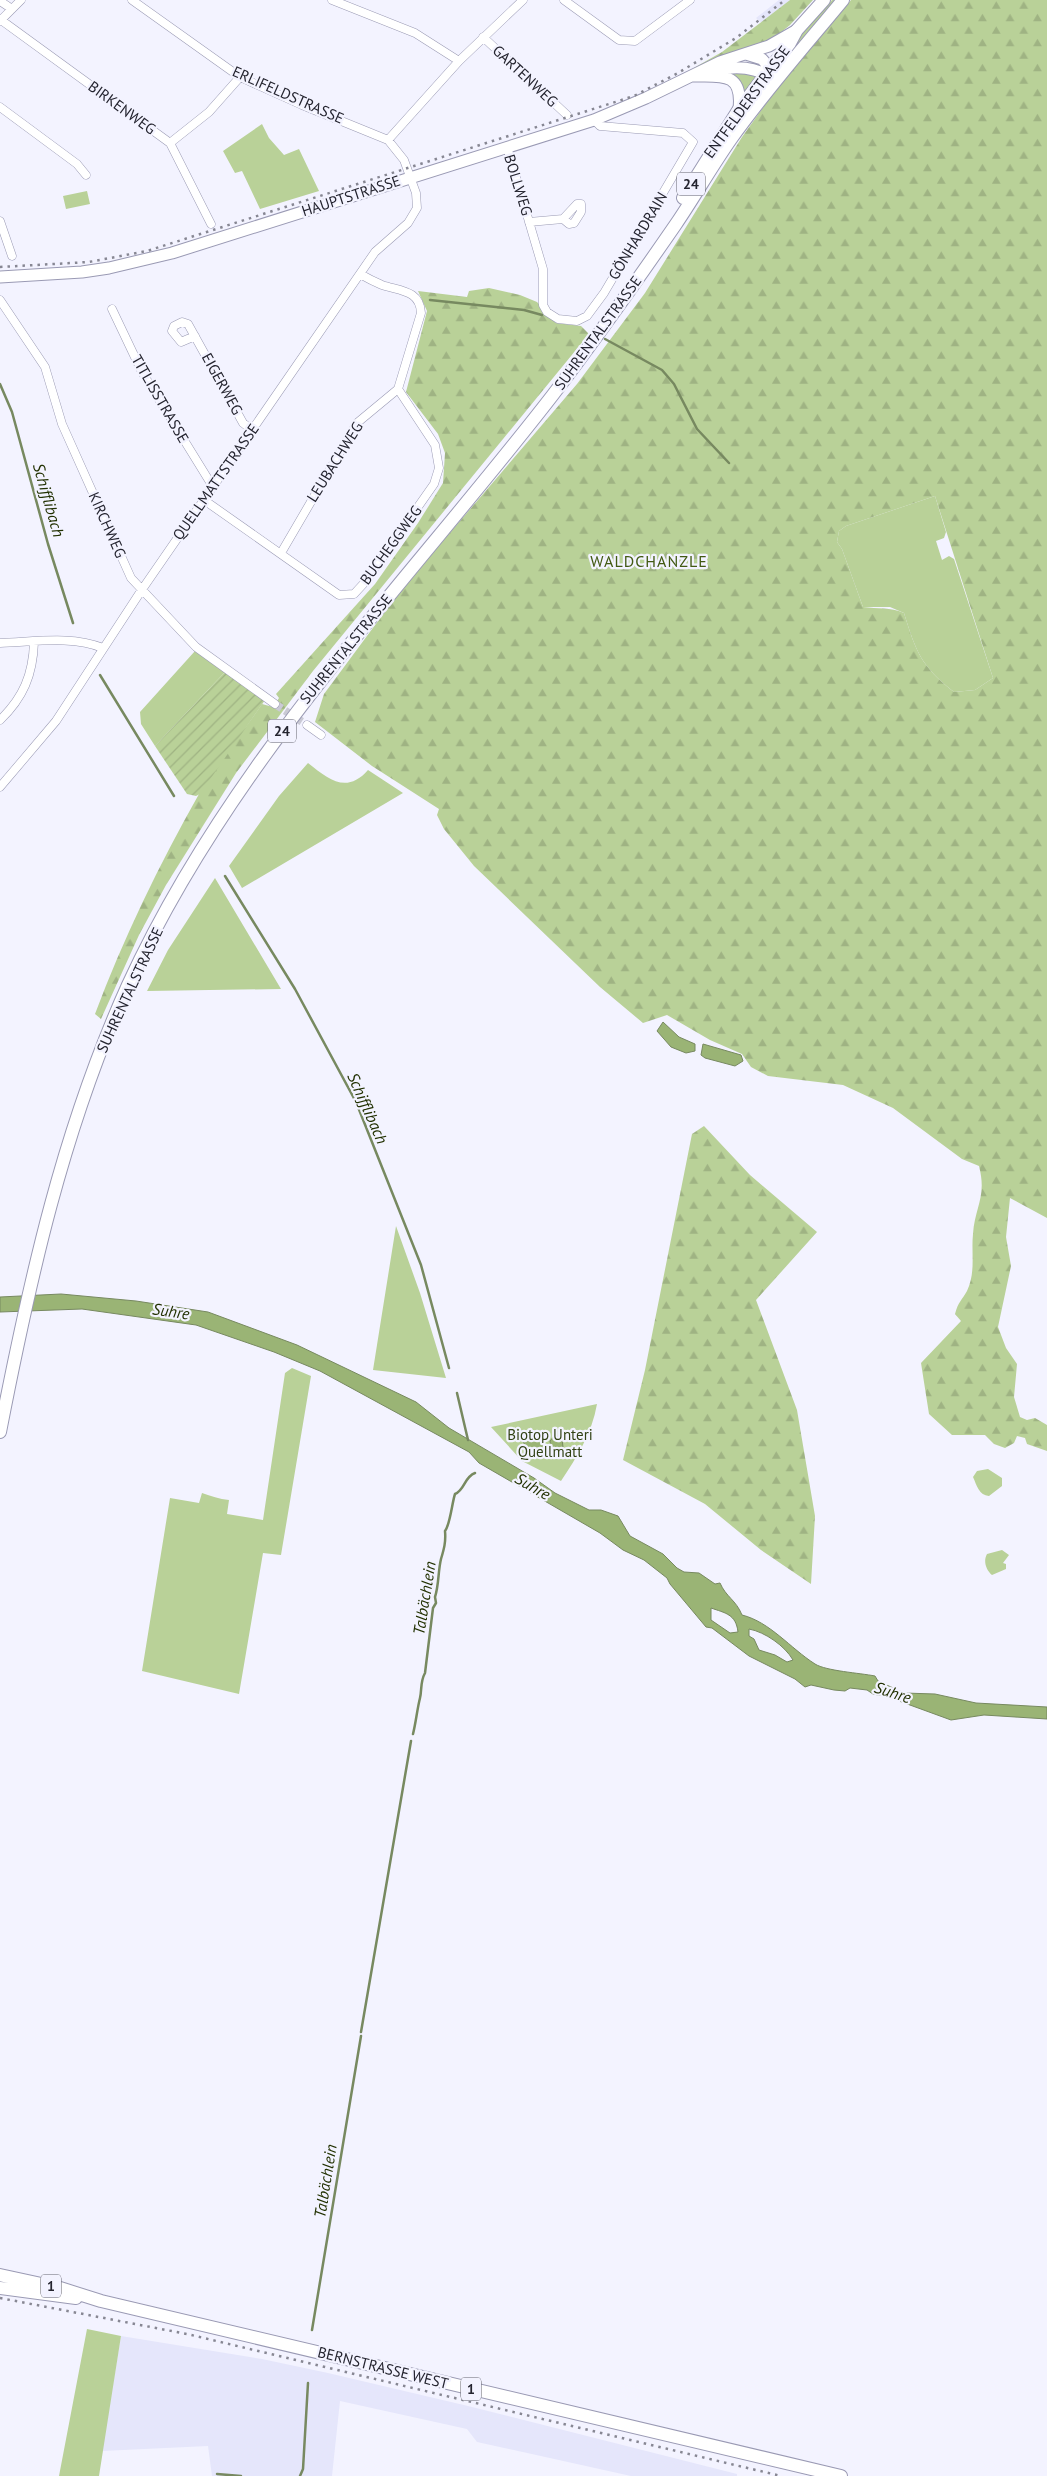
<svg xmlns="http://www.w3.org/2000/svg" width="1047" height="2476" viewBox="0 0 1047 2476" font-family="'PT Sans',sans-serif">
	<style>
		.built { fill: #e5e6fb }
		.green { fill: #b9d198 }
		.forest { fill: url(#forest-firs); fill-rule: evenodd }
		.garden { fill: url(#garden-furrows) }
		.water { fill: #9ab475; stroke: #778960; fill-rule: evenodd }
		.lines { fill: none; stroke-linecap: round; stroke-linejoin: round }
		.stream { stroke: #778960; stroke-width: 2.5 }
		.minor-tunnel { stroke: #cacad5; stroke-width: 8; stroke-dasharray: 8 4; stroke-linecap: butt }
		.minor-casing { stroke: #9a9ab4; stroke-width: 9 }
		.secondary-casing { stroke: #9a9ab4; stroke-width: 13 }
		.primary-casing { stroke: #9a9ab4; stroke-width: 14 }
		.minor { stroke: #fff; stroke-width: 8 }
		.secondary { stroke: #fff; stroke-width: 11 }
		.primary { stroke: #fff; stroke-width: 12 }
		.rail { stroke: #878793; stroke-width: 2.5; stroke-dasharray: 2.5 5; stroke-linecap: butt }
		.labels { text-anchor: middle; stroke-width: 4.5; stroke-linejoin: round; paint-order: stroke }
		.shield { fill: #f3f3ff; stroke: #62626d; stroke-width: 1 }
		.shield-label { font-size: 14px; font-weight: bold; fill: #24242f }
		.street-label { font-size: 15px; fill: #24242f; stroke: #f3f3ff }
		.park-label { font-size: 15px; fill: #314113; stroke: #f3f3ff }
		.water-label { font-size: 16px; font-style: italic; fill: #223102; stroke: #f3f3ff }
		.neighbourhood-label { font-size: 16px; letter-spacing: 1px; fill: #425a13; stroke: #f3f3ff }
	</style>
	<defs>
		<pattern id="forest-firs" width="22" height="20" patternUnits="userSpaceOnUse" patternTransform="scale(1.25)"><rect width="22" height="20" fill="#b9d198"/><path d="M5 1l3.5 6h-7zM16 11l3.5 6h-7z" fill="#9fb383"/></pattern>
		<pattern id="garden-furrows" width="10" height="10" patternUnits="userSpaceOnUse" patternTransform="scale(1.25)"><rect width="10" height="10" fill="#b9d198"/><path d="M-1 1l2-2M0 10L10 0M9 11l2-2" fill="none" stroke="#9fb383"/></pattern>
	</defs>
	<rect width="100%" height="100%" fill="#f3f3ff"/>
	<path class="built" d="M779,0H790L762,23L756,18Z
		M121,2336L262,2359L328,2373L468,2406L737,2474V2476H631L477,2442L467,2429L340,2401L332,2476H212L208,2446L102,2451Z"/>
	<path class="green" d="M832,0H837L788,57L774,66Z
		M725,73L755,74L756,77L745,94Z
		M262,124L269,138L284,155L299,149L319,191L260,209L242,171L235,173L223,151Z
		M87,191L90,204L66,209L63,196Z
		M935,496L946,532L944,538L936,541L942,560L949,556L954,559L993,678L975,690L954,692C921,666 916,652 904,613L890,607H863L842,549L837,542L839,531L846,526Z
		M195,651L225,672L155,746L141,724L140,712Z
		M308,763C329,780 347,794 368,770L403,793L242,888L229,866L279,796Z
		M215,878L281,989L147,991L168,950Z
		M396,1226L420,1293L446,1378L373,1370Z
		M292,1368L311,1376L281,1555L263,1553L239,1694L142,1671L170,1498L199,1503L202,1493C211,1496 219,1499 229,1500L227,1514L263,1520L285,1373Z
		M597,1404C592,1433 577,1457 561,1481L522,1461L491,1427Z
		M988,1469L1002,1478V1486L989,1496C979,1495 977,1486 973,1477L977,1471Z
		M1002,1550L1009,1555L1003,1563L1006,1564V1569L992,1575C986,1570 983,1561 987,1554Z
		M87,2329L121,2336L99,2476H59Z"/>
	<path class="forest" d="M790,0H813L790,25L774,38L692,69L722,52Z
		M851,0H1047V1218L1010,1198L1006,1237L1011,1266L998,1327L1006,1348L1017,1364L1014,1397L1020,1417L1027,1420L1035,1418L1047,1425V1451L1027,1444L1025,1438L1017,1436L1014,1443L1005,1448L994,1444L985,1435H952L929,1414L921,1363L961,1321L955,1314C958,1302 962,1300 967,1291C976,1272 971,1253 973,1234C975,1206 987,1197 979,1166L962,1159L893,1108L843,1085L768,1076L751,1067L742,1054L710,1040L667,1015L643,1023L600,987L474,866L444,829L437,815L439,809L372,766L315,722L324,694L401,590L577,384L645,293L742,137L785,77ZM935,496L993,678L975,690L954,692C921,666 916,652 904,613C890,607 878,609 863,607L842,549L837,542L839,531L846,526Z
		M489,288L520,295L537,302L556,323L581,326L589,334L313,671L236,773L166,885L139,935L101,1019L95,1014C123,939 159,865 199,794C217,763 242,734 262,704L273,707L279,698L276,694L375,584L418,523L443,483L445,453L438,434L406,392L427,311L418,291L467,297L469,291Z
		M704,1126L750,1175L817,1232L756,1300L797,1410L815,1516L811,1584L761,1550L705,1504L623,1460L645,1370L692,1134Z"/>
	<path class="garden" d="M225,672L265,700L200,794L196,796L187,794L155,746Z"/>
	<path class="water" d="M663,1022L679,1037L695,1044V1051L686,1053L671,1047L657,1031Z
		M703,1044L741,1055L743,1061L735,1066L705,1058L701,1055Z
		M61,1294L136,1301L208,1312L297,1345L416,1402L449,1428L534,1478L555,1493L589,1510H601L618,1516L630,1536L663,1554L677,1568L684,1572L699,1573L715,1584L720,1583C726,1597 736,1600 742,1615C770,1622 790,1648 815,1664C826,1671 860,1673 875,1676L878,1681L904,1693L935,1694L976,1703L1047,1707V1719L984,1715L951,1720L888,1697L873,1694L867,1690L850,1688L845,1691L834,1690L811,1685L805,1687L795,1679L749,1656L712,1628L706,1627L670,1584L667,1578L644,1560L623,1550L600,1533L479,1463L469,1452L320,1371L274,1352L196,1325L82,1309L0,1312V1297ZM711,1608C725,1613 736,1614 738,1632L730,1633L711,1620ZM749,1629C765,1632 785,1646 793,1660L787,1662L775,1655L759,1650L754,1639L749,1636Z
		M529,1433L541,1437L545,1453L540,1455L525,1446L522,1438Z
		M555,1435L562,1439L563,1447L554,1452L551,1449L550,1441Z"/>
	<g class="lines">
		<path class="stream" d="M430,300L524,310L542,315
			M605,339L662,370L674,384L697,429L729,463
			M0,384L12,412L48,544L73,623
			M100,675L174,796
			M225,876L295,989L356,1102L421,1265L449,1368
			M457,1393L468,1440
			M413,1734C416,1722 417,1710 420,1698C422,1690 420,1682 425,1673L433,1608L436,1603L435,1597C439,1585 438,1571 441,1559C444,1549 446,1542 445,1531C450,1525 452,1503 455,1494C465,1490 464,1477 475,1473
			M361,2032L411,1741
			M312,2330L361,2036
			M217,2474L241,2476
			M300,2476L303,2469L308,2383"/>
		<path class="minor-tunnel" d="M275,704L307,725"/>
		<defs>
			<path id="minor" d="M332,0L415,33L459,61
				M564,0L619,40L635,41L690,0
				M0,1L12,9
				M1,20L170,143L211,224
				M0,21L21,0
				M483,37L567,115
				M0,107L77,164L86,175
				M388,140L459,61L523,0
				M170,143L209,112L240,77
				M507,147L543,269V305L547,312L558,319L577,321L587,316L604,293L693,142L683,133L600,126L594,120
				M0,221L12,256
				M529,222L563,219L577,204H581V212L574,223L569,224L563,219
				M0,300L45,367L62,424L131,578L196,647L275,704
				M112,309L142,372L213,487
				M195,336L181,342L172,331L174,326L182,322L188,324L243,423L252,430
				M204,500L339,595L354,594L366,581L434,484L439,468L435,445L398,389
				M281,553L357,423L398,389L421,313C420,290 400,291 382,285C375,282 367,278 360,274
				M0,643C33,642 72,635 103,648
				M0,720C23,698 33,675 34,642
				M307,725L321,735
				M0,787L56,721L141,591L375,252L408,223L417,208L416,193L404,160L388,140L302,105L240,77L132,0"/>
			<path id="secondary" d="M746,54L762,59L776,75
				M715,70C741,65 751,68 775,77
				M694,76C722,76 743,72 739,109
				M0,277L82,272L109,268L172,253L594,120L646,98L720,62L769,46L797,30"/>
			<path id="primary" d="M683,198L739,109L790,43L797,30L824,0
				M0,1432C30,1278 63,1129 128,985C230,762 404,587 552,396C595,340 636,282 676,224C695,196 712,166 731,139C766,90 805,46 843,0
				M0,2275L60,2288L101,2301L841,2476
				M0,2288L76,2298"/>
		</defs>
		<use href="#minor" class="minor-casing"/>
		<use href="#secondary" class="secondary-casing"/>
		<use href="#primary" class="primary-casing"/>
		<use href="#minor" class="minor"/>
		<use href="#secondary" class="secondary"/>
		<use href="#primary" class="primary"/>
		<path class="rail" d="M0,267L89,262L147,251L634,96L678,73L736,38L785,0
			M0,2298L187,2334L781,2476"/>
	</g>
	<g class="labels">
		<g class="shield">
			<rect x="677" y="172.5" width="28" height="23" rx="4"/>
			<rect x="268" y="719.5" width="28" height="23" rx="4"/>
			<rect x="41" y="2274.5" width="20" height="23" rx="4"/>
			<rect x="461" y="2377.5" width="20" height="23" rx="4"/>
		</g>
		<g class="shield-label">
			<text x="691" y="189">24</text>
			<text x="282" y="736">24</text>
			<text x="51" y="2291">1</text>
			<text x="471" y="2394">1</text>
		</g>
		<g class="street-label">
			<text transform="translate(525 76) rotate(43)" y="5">GARTENWEG</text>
			<text transform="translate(288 95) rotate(24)" y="5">ERLIFELDSTRASSE</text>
			<text transform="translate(747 102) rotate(-54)" y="5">ENTFELDERSTRASSE</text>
			<text transform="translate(122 108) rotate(36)" y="5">BIRKENWEG</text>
			<text transform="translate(518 185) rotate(73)" y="5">BOLLWEG</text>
			<text transform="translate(351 196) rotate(-18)" y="5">HAUPTSTRASSE</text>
			<text transform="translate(638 236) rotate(-59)" y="5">GÖNHARDRAIN</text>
			<text transform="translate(598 333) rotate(-54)" y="5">SUHRENTALSTRASSE</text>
			<text transform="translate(222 384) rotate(61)" y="5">EIGERWEG</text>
			<text transform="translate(160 399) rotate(60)" y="5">TITLISSTRASSE</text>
			<text transform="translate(335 462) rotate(-58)" y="5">LEUBACHWEG</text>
			<text transform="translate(216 482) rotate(-55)" y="5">QUELLMATTSTRASSE</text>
			<text transform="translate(107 525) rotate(66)" y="5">KIRCHWEG</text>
			<text transform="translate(391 545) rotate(-54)" y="5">BUCHEGGWEG</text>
			<text transform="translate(346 649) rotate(-51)" y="5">SUHRENTALSTRASSE</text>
			<text transform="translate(130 990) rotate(-65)" y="5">SUHRENTALSTRASSE</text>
			<text transform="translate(383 2368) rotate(14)" y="5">BERNSTRASSE WEST</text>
		</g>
		<g class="park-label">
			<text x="550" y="1440">Biotop Unteri<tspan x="550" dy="17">Quellmatt</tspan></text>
		</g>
		<g class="water-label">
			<text transform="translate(49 500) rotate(74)" y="6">Schifflibach</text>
			<text transform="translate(368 1108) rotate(66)" y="6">Schifflibach</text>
			<text transform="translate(171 1311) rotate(8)" y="6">Suhre</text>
			<text transform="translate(533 1486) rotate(30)" y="6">Suhre</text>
			<text transform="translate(424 1598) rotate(-81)" y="6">Talbächlein</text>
			<text transform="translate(893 1692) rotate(18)" y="6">Suhre</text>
			<text transform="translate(325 2181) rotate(-81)" y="6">Talbächlein</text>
		</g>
		<g class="neighbourhood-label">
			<text x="649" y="567">WALDCHANZLE</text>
		</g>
	</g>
</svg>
